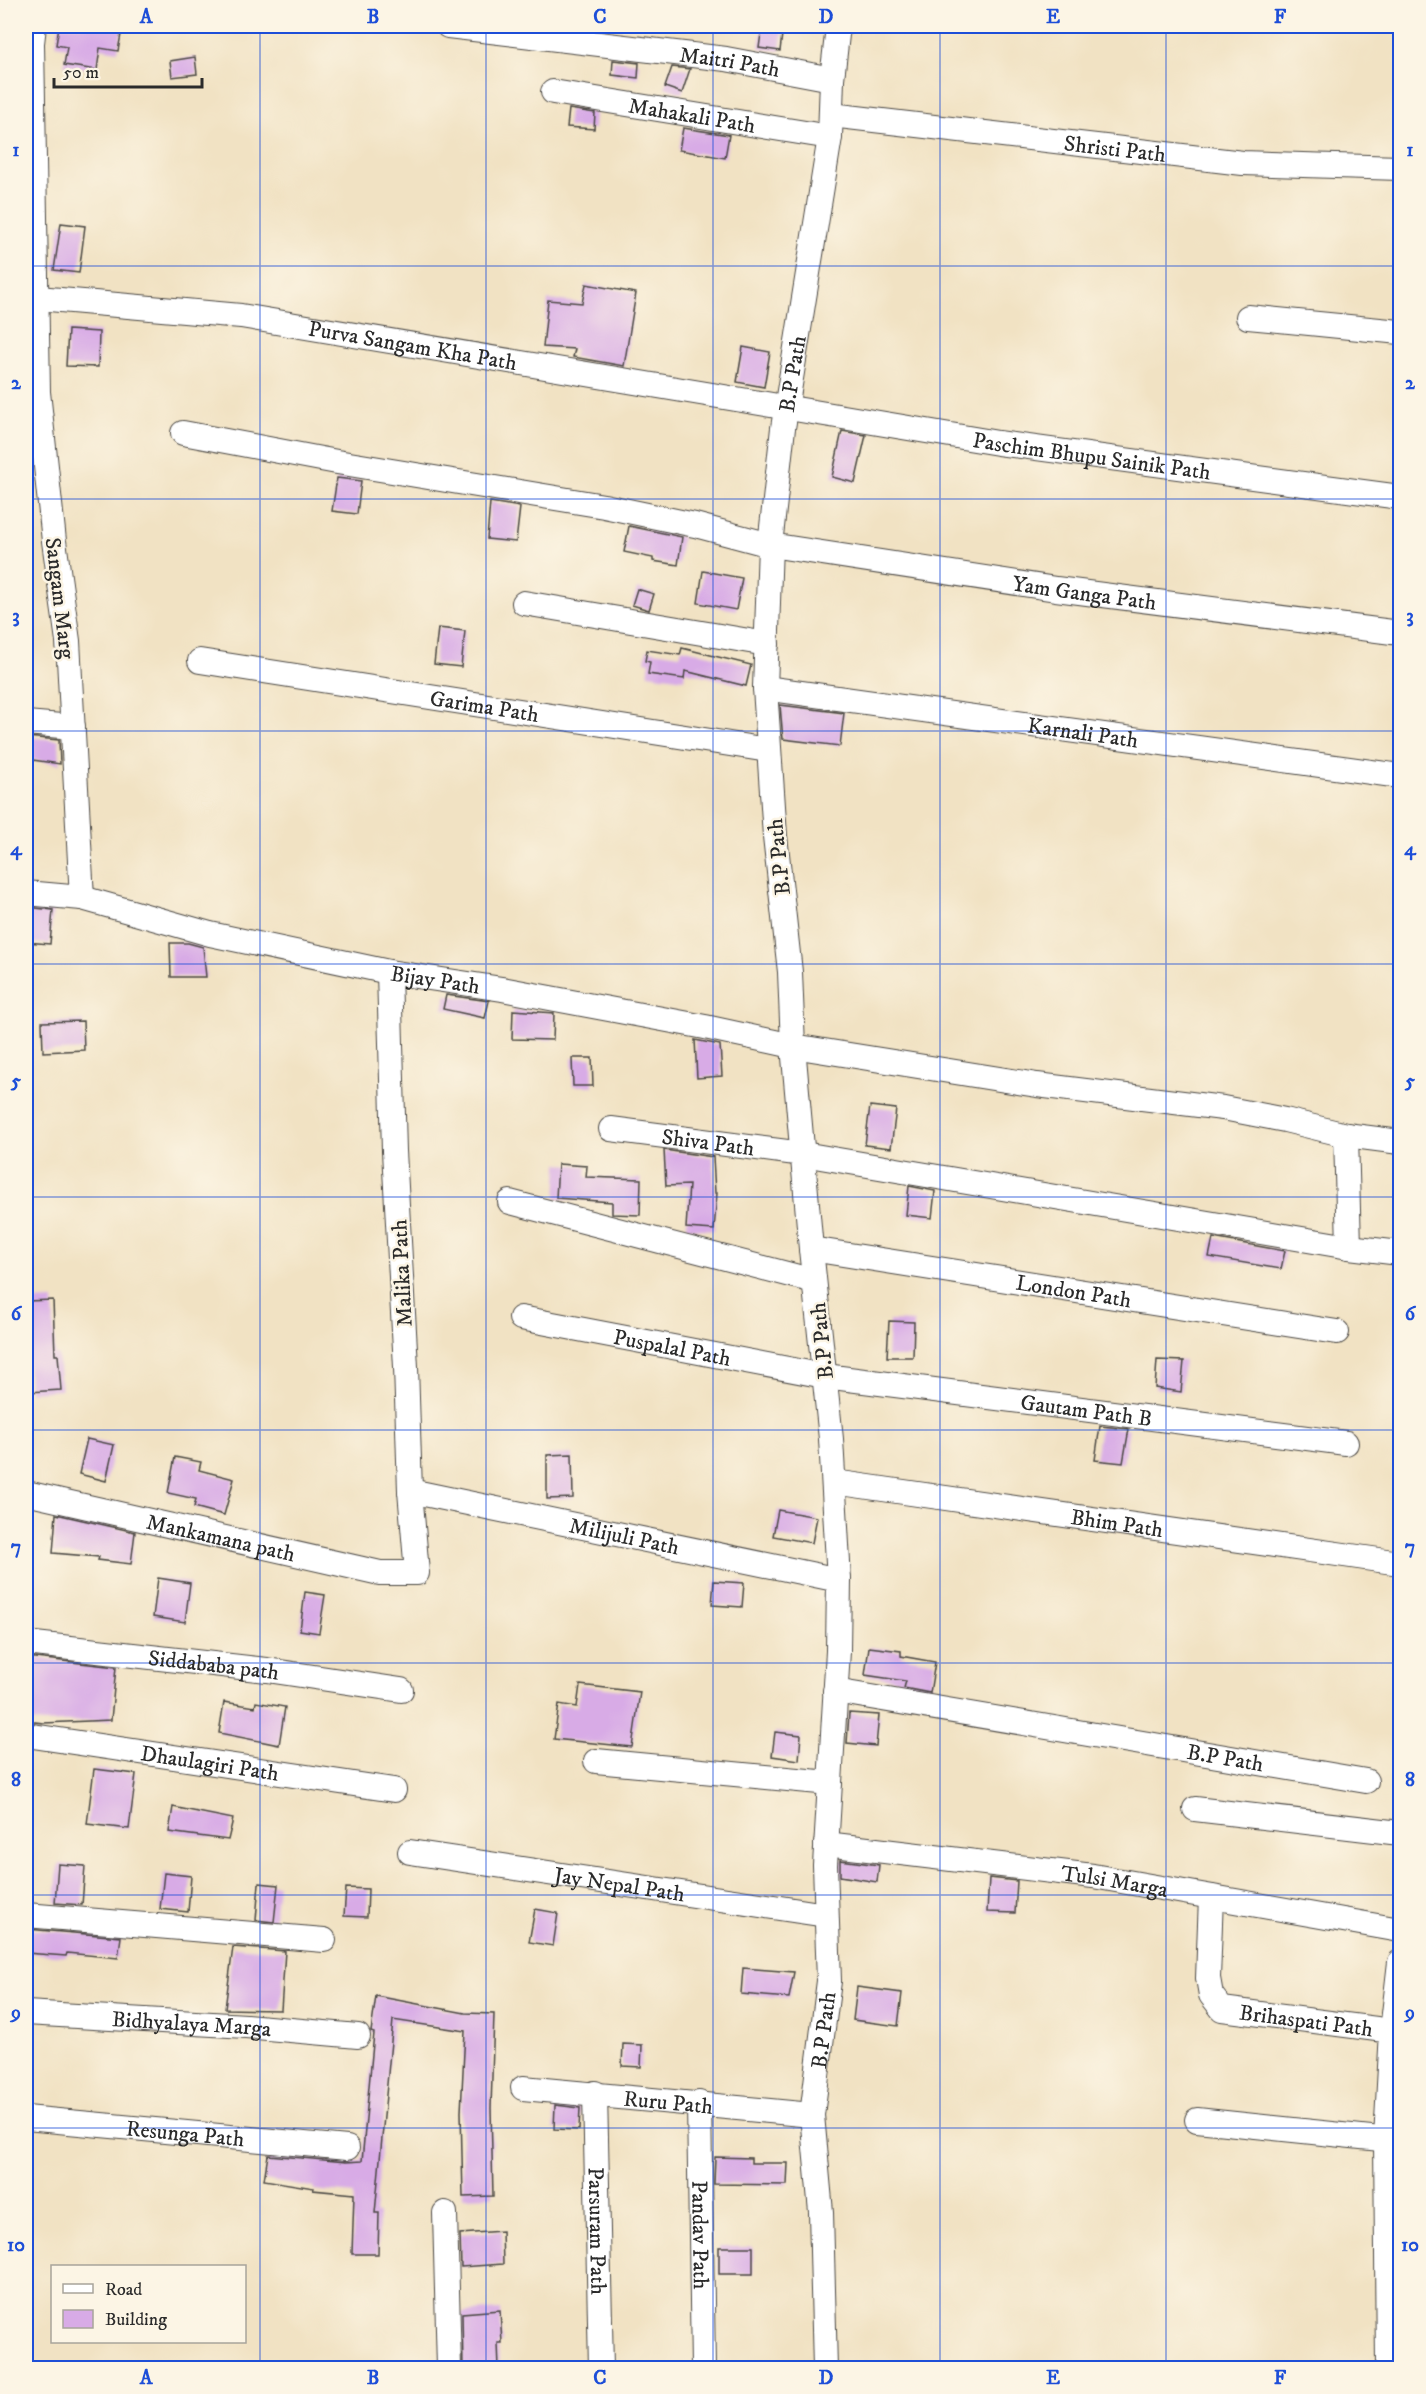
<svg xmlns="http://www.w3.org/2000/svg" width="1426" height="2394" viewBox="0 0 1426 2394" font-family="'IM FELL DW Pica',serif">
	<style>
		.building { fill: #d8abe6 }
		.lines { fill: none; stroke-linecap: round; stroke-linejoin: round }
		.minor-casing { stroke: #494642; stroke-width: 26 }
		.minor { stroke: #fff; stroke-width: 24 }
		.grid { fill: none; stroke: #1d4ed8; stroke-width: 1.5; stroke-opacity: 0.55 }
		.labels { text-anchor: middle; stroke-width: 5; stroke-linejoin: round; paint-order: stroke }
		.street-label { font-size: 22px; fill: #2b2b2b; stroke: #fcf5e5 }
		.neatline { fill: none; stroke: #1d4ed8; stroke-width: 2 }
		.grid-label { font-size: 20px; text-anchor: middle; font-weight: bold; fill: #1d4ed8 }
	</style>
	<rect width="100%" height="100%" fill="#fcf5e5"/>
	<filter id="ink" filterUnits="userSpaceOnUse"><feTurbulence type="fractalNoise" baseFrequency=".0167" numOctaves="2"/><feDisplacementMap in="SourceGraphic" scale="12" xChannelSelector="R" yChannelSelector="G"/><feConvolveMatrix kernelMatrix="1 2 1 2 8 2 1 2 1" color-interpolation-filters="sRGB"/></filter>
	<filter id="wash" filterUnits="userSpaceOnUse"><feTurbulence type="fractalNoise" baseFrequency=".008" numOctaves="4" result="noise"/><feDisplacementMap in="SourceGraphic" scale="24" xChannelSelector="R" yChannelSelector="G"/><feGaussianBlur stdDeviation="1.35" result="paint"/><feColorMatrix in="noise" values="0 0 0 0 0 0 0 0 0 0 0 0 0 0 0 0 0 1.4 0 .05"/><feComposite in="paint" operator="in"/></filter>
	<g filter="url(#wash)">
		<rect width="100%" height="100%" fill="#f1e2c3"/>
		<g id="blocks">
			<path class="building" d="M59,26H96L122,29L118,51L100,48L97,70L64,65L67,47L56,45Z
				M762,26H783L780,51L759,48Z
				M195,57L197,74L172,77L170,61Z
				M613,60L639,63L638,78L612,75Z
				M672,67L690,69L682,93L665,87Z
				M569,109L595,113L594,129L567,127Z
				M683,128L729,135L725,158L679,150Z
				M61,223L85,226L79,273L54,270Z
				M586,284L636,293L624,366L573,357L575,349L543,347L548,300L582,303Z
				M68,330L99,332L98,367L66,366Z
				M743,347L770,352L764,387L737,382Z
				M842,431L866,435L855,483L832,477Z
				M337,478L361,481L357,514L332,511Z
				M490,502L520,507L516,542L487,539Z
				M629,526L682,537L678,565L653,561V558L624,552Z
				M703,571L742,578L736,610L698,603Z
				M637,589L654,594L649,610L632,605Z
				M438,628L465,631L461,667L434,664Z
				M682,648L751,665L746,686L685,671L684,679L648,674L650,662L645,661L647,650L680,655Z
				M780,705L844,713L840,746L783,739Z
				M26,737L59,740L60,764L26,759Z
				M26,907L53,910L50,944L26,942Z
				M170,943H188L203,947L206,977H171Z
				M446,995L489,1001L485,1018L443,1009Z
				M513,1010L554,1013L553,1040L512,1039Z
				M83,1021L84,1050L43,1052L42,1022Z
				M695,1040L720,1045L722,1076L697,1078Z
				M572,1058H592L593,1086H573Z
				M870,1106L896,1109L891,1148L865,1145Z
				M664,1150L713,1157L715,1193H717L714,1230L686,1228L689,1185L666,1186Z
				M558,1164L587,1166L586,1177L641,1179L640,1215L612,1214V1202L556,1198Z
				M909,1186L935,1191L932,1218L906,1215Z
				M1213,1238L1285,1251L1281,1269L1209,1257Z
				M53,1300L55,1355H58L61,1390L29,1392L26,1301Z
				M889,1321L914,1322L913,1357H887Z
				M1157,1360L1184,1361L1181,1392L1155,1388Z
				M1100,1426L1129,1429L1123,1463L1095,1460Z
				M87,1439L114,1445L106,1481L79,1474Z
				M572,1454L573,1498L547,1499V1455Z
				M175,1457L201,1462L199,1470L234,1479L224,1515L194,1507L196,1499L168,1493Z
				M778,1510L817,1517L812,1543L773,1536Z
				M56,1514L135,1532L131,1564L98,1560L99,1557L53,1553Z
				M158,1578L190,1583L185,1622L153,1617Z
				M714,1581L744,1583L742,1607L712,1605Z
				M305,1592L325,1595L319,1633L300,1630Z
				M869,1647L901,1651V1656L935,1662L930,1693L904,1688L906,1681L865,1675Z
				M26,1657L116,1667L111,1720L44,1723L26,1721Z
				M580,1685L640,1692L632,1747L554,1739L559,1704L577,1707Z
				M224,1702L255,1707L256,1702L285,1707L279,1745L219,1733Z
				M849,1713L879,1715L876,1746L847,1743Z
				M775,1732L801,1735L799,1760L772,1756Z
				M94,1769L136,1774L129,1829L87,1824Z
				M173,1807L233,1819L228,1840L169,1832Z
				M840,1860L879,1865L877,1882L840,1876Z
				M58,1864L85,1866L82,1905L55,1903Z
				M164,1873L191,1876L188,1912L160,1909Z
				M989,1878L1017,1881L1015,1913L987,1912Z
				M259,1883L278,1885L274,1922L256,1920Z
				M346,1888L368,1889L367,1917L344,1916Z
				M535,1909L558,1913L553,1946L529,1942Z
				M26,1929L121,1937L118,1958L67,1953L66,1956L26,1953Z
				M233,1947L285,1951L281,2010L225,2009Z
				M743,1968L794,1972L789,1998L741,1994Z
				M857,1987L902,1993L898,2026L853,2020Z
				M376,1996L465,2013L494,2014L491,2108L493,2196L463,2197L461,2112L465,2031L393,2020L375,2213H379L378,2254H352L354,2194L313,2190L314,2188L264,2180L268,2155L346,2162L362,2161L374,2033L371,2032Z
				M623,2044L642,2045L641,2067L622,2066Z
				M555,2105L580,2108L579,2130L554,2129Z
				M715,2157L751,2158V2163H788L787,2185L714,2184Z
				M502,2231L503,2264L461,2267L460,2234Z
				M719,2247H753V2274H719Z
				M500,2310L502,2343H498L499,2368H463L462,2313Z"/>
		</g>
	</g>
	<g filter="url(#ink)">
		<use href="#blocks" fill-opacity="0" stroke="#494642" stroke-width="1.5"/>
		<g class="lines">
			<defs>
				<g id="minor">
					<path id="s1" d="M448,26L726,59L832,79"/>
					<path id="s2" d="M553,92L830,137"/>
					<path id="s3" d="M831,115L1243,163L1400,168"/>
					<path id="s4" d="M38,298L241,316L998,443L1400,497"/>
					<path d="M1248,317L1400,332"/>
					<path id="s5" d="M183,433L337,462L604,506L695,525L770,545L1056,589L1400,633"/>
					<path d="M524,603L767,644"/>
					<path id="s6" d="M200,661L768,750"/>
					<path id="s7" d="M765,688L1400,776"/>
					<path d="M26,723L73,727"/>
					<path d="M26,893L82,898L68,641L54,541L38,392L32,43L34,26"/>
					<path id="s8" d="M82,898L210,934L389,972L502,989L705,1027L793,1046L1037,1085L1223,1108L1285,1120L1346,1135L1400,1142"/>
					<path id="s9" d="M611,1129L803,1154L1349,1247L1346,1135"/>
					<path d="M510,1202L814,1281"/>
					<path d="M1349,1247L1400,1253"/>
					<path id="s10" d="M811,1249L1337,1332"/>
					<path id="s11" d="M521,1318L825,1376L1346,1443"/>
					<path id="s12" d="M834,1482L1400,1563"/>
					<path id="s13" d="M410,1491L839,1580"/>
					<path id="s14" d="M26,1493L380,1573H417L410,1491L406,1367L394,1151L389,972"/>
					<path id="s15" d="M26,1643L267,1670L401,1690"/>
					<path id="s16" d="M835,1691L1366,1781"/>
					<path id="s17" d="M26,1735L394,1790"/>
					<path d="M596,1761L830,1783"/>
					<path d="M1195,1809L1400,1833"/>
					<path id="s18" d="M826,1844L1093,1876L1400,1930"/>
					<path id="s19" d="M410,1852L826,1915"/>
					<path id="s20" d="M1211,1897L1208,1978L1211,1995L1222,2009L1392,2031L1400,1962"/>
					<path d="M26,1915L324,1940"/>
					<path id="s21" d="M26,2013L246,2026L358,2036"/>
					<path id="s22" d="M523,2088L812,2115"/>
					<path id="s23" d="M595,2093L601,2368"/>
					<path id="s24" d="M699,2103L703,2368"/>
					<path id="s25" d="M26,2118L347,2148"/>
					<path d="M1197,2120L1400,2141"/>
					<path d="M445,2213L449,2368"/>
					<path id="s26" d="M825,2368L821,2212L812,2115L829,1981L825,1865L838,1651L839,1580L831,1439L811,1249L793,1046L790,972L775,836L765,688L770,545L783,428L830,137L832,79L838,26"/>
					<path d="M1388,2368L1386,2139L1392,2031L1400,2033"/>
				</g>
			</defs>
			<use href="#minor" class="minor-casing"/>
			<use href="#minor" class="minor"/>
		</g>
	</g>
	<path class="grid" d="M260,26V2368M486,26V2368M713,26V2368M940,26V2368M1166,26V2368M26,266H1400M26,499H1400M26,731H1400M26,964H1400M26,1197H1400M26,1430H1400M26,1663H1400M26,1895H1400M26,2128H1400"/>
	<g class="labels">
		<g class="street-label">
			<text dy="8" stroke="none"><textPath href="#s1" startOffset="284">Maitri Path</textPath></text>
			<text dy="8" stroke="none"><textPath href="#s2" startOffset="141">Mahakali Path</textPath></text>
			<text dy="8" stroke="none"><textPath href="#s3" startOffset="286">Shristi Path</textPath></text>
			<text dy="8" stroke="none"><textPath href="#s4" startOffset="378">Purva Sangam Kha Path</textPath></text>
			<text dy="8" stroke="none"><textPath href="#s26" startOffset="2001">B.P Path</textPath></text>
			<text dy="8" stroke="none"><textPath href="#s4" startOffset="1066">Paschim Bhupu Sainik Path</textPath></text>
			<text dy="8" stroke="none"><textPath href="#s5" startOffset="916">Yam Ganga Path</textPath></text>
			<text transform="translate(61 598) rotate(83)" y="8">Sangam Marg</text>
			<text dy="8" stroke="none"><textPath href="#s6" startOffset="288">Garima Path</textPath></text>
			<text dy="8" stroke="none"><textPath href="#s7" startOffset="321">Karnali Path</textPath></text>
			<text transform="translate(778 857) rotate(-96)" y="8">B.P Path</text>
			<text dy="8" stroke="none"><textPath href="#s8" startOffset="363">Bijay Path</textPath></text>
			<text dy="8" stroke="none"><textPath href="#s9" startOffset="98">Shiva Path</textPath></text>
			<text transform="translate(401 1273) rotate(-93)" y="8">Malika Path</text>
			<text dy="8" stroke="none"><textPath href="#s10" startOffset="266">London Path</textPath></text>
			<text transform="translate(821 1341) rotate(-96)" y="8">B.P Path</text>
			<text dy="8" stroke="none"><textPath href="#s11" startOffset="154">Puspalal Path</textPath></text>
			<text dy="8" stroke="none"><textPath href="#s11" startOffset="573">Gautam Path B</textPath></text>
			<text dy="8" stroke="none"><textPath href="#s12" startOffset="286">Bhim Path</textPath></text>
			<text dy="8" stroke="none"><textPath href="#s13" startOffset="219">Milijuli Path</textPath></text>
			<text dy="8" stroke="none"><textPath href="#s14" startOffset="200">Mankamana path</textPath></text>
			<text dy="8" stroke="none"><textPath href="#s15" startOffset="189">Siddababa path</textPath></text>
			<text dy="8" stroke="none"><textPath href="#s16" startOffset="396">B.P Path</textPath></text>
			<text dy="8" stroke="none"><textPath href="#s17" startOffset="186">Dhaulagiri Path</textPath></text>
			<text dy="8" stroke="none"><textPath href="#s18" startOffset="291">Tulsi Marga</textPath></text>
			<text dy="8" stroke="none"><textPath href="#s19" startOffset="212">Jay Nepal Path</textPath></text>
			<text dy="8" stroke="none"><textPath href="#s20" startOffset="201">Brihaspati Path</textPath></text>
			<text dy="8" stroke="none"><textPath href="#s21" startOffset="166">Bidhyalaya Marga</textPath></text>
			<text dy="8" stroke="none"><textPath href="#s26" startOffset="339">B.P Path</textPath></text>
			<text dy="8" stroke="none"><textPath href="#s22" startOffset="146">Ruru Path</textPath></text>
			<text dy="8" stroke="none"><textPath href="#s25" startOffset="160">Resunga Path</textPath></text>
			<text dy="8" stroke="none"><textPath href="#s23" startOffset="138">Parsuram Path</textPath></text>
			<text dy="8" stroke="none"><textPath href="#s24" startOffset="132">Pandav Path</textPath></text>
		</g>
	</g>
	<rect width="1426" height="2394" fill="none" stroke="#fcf5e5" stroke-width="66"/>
	<rect x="51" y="2265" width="195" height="78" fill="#fcf5e5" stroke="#a8a49b" stroke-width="1.5"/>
	<rect x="63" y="2284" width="30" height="9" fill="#ffffff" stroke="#a8a49b" stroke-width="1.5"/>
	<text x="105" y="2295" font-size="18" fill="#2b2b2b">Road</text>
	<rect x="63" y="2310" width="30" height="18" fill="#d8abe6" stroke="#a8a49b" stroke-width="1.5"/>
	<text x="105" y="2325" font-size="18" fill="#2b2b2b">Building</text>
	<path d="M54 78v9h148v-9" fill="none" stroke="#2b2b2b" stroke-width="3"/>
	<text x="63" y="78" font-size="18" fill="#2b2b2b" stroke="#fcf5e5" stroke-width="4.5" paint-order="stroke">50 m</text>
	<rect x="33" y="33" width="1360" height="2328" class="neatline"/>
	<g class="grid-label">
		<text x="146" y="23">A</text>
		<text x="373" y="23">B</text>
		<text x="600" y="23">C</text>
		<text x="826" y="23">D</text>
		<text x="1053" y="23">E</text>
		<text x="1280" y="23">F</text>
		<text x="16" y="156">1</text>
		<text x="1410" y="156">1</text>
		<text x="16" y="389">2</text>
		<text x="1410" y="389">2</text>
		<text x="16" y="622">3</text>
		<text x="1410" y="622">3</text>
		<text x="16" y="855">4</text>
		<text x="1410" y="855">4</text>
		<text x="16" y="1087">5</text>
		<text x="1410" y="1087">5</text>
		<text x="16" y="1320">6</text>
		<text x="1410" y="1320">6</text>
		<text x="16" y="1553">7</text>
		<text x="1410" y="1553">7</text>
		<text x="16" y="1786">8</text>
		<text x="1410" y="1786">8</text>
		<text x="16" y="2019">9</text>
		<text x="1410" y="2019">9</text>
		<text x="16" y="2251">10</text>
		<text x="1410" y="2251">10</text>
		<text x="146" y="2384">A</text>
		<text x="373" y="2384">B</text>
		<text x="600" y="2384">C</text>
		<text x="826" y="2384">D</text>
		<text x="1053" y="2384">E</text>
		<text x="1280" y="2384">F</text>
	</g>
</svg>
